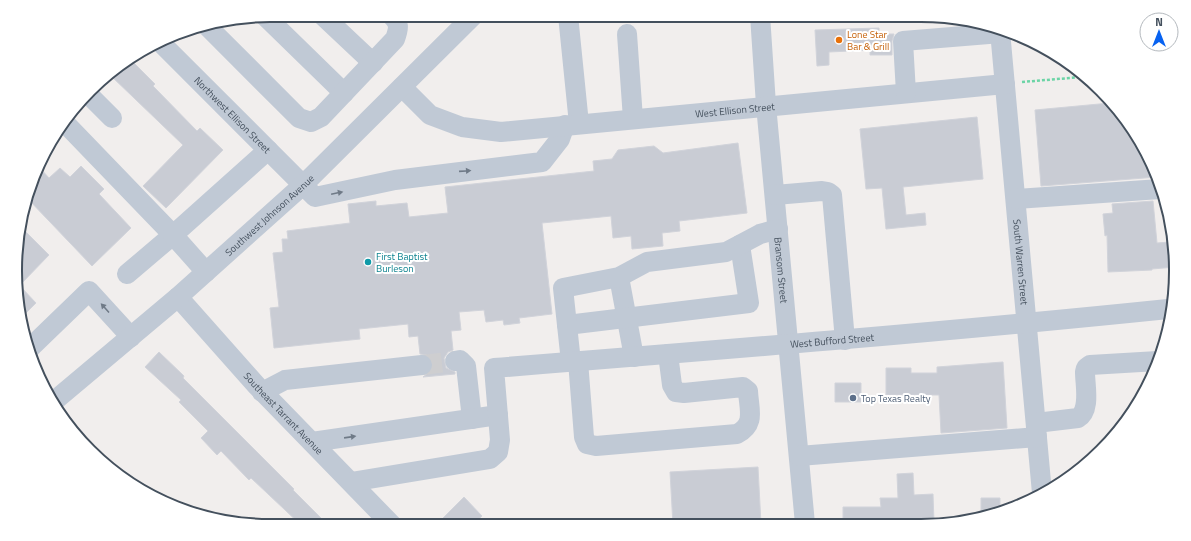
<svg xmlns="http://www.w3.org/2000/svg" width="1191" height="541" viewBox="0 0 1191 541" font-family="'Titillium Web',sans-serif">
	<style>
		.building { fill: #c9ccd4; stroke: #d1d3da }
		.lines { fill: none; stroke-linecap: round; stroke-linejoin: round }
		.minor-tunnel { stroke: #ceced0; stroke-width: 20; stroke-dasharray: 20 10; stroke-linecap: butt }
		.path { stroke: #6cd4a6; stroke-width: 2.5; stroke-dasharray: 3 2; stroke-linecap: butt }
		.minor { stroke: #c0c9d5; stroke-width: 20 }
		.oneway { fill: #6f7a87 }
		.food-dot { fill: #e8710a; stroke: #fff; stroke-width: 1.5 }
		.culture-dot { fill: #0f9aa8; stroke: #fff; stroke-width: 1.5 }
		.service-dot { fill: #5c6f8a; stroke: #fff; stroke-width: 1.5 }
		.labels { text-anchor: middle; stroke-width: 4; stroke-linejoin: round; paint-order: stroke }
		.food-label { font-size: 10px; fill: #c56008; stroke: #fff; text-anchor: start }
		.street-label { font-size: 10px; fill: #44505d; stroke: #fff }
		.culture-label { font-size: 10px; fill: #0d838f; stroke: #fff; text-anchor: start }
		.service-label { font-size: 10px; fill: #4e5e75; stroke: #fff; text-anchor: start }
		.rim { fill: none; stroke: #44505d; stroke-width: 2 }
	</style>
	<rect width="100%" height="100%" fill="#f1eeed"/>
	<path class="building" d="M879,28V34H894L892,41V55H870V50L829,52V65L817,66L815,30Z
		M132,61L155,84L153,86L197,131L200,128L223,150L166,208L143,186L183,145L109,74Z
		M1110,103L1156,173L1157,177L1041,186L1035,110Z
		M977,117L983,179L903,187L906,215L925,213L926,225L886,229L882,188L866,189L860,129Z
		M738,143L747,213L679,221L680,231L662,233L663,246L632,249L631,236L613,238L611,216L542,223L552,314L519,318L520,323L504,325L503,320L486,322L484,310L459,312L461,330L451,331L453,350L448,352L444,358L446,368L455,372V374L423,377L432,370L433,363L427,355L420,354L418,336L409,337L408,324L359,329L360,339L274,348L270,308L279,307L273,253L283,252L282,239H288L287,231L350,223L348,204L376,201V206L407,203L409,217L448,213L445,187L594,171L593,161L612,159L618,150L654,146L663,153Z
		M81,166L104,189L99,194L131,228L92,266L28,199L40,168L49,178L60,168L70,177Z
		M1153,201L1157,243L1170,242L1175,267L1152,269V270L1108,272L1107,235L1105,236L1103,214L1113,213L1112,204Z
		M20,226L49,255L20,285Z
		M20,286L36,303L20,319Z
		M159,352L184,376L183,378L294,489L293,490L321,518L313,526H302L251,478L249,480L221,451L217,455L201,438L208,431L179,402L181,400L145,367Z
		M1003,362L1007,428L941,433L939,395H886V368H911V373H937V367Z
		M835,383H861V402H835Z
		M758,467L761,524L673,525L670,472Z
		M913,473L914,495L933,494L934,522L843,524V507H881L880,498H898L897,474Z
		M464,497L482,516L472,525H450L443,518Z
		M981,498H1000V511L981,517Z"/>
	<g class="lines">
		<path class="minor-tunnel" d="M422,365L455,361"/>
		<path class="path" d="M1022,82L1082,77"/>
		<g class="minor">
			<path d="M322,15L373,63"/>
			<path d="M568,15L579,124"/>
			<path id="s1" d="M760,15L766,105L805,524"/>
			<path d="M265,16L344,93"/>
			<path d="M207,26L299,118L311,122L321,117L395,39C399,28 400,23 391,15"/>
			<path id="s2" d="M1000,31L1042,493"/>
			<path d="M627,34L633,119"/>
			<path id="s3" d="M162,44L315,197L395,180L542,162L560,139L565,125"/>
			<path id="s4" d="M402,87L430,115L462,127L501,132L1005,84"/>
			<path d="M906,93L903,41L1001,33"/>
			<path d="M89,95L112,118"/>
			<path d="M65,123L173,235L127,274"/>
			<path d="M775,195L822,191L828,192L832,195L845,340"/>
			<path d="M1016,199L1160,189"/>
			<path d="M206,272L173,235L268,150"/>
			<path d="M619,277L634,357"/>
			<path id="s5" d="M178,297L257,386L393,526"/>
			<path d="M567,325L749,303L740,245"/>
			<path d="M30,348L89,291L131,337"/>
			<path d="M455,361L460,360L466,366L472,419"/>
			<path d="M578,361L584,437L587,444L596,446L737,434C756,424 749,410 748,391L743,387L684,393L676,392L672,385L668,354"/>
			<path d="M571,362L563,288L619,277L647,262L726,252L760,234L778,229"/>
			<path d="M262,392L285,380L422,365"/>
			<path id="s6" d="M53,402L178,297L303,185L474,15"/>
			<path d="M1036,423L1078,418C1091,410 1085,386 1085,372L1086,368L1090,365L1158,361"/>
			<path d="M312,442L498,415"/>
			<path d="M799,456L1037,437"/>
			<path id="s7" d="M351,482L490,459L498,452L500,440L494,368C719,350 944,332 1168,309"/>
		</g>
	</g>
	<defs><path id="oneway-solid" d="M-6-.8H1V-3.2L6.5 0L1 3.2V.8H-6Z"/></defs>
	<g class="oneway">
		<use href="#oneway-solid" transform="translate(465 171) rotate(-4)"/>
		<use href="#oneway-solid" transform="translate(337 193) rotate(-12)"/>
		<use href="#oneway-solid" transform="translate(105 308) rotate(-132)"/>
		<use href="#oneway-solid" transform="translate(350 437) rotate(-8)"/>
	</g>
	<circle class="food-dot" cx="839" cy="40" r="4"/>
	<circle class="culture-dot" cx="368" cy="262" r="4"/>
	<circle class="service-dot" cx="853" cy="398" r="4"/>
	<g class="labels">
		<g class="food-label">
			<text x="847" y="38">Lone Star<tspan x="847" dy="12">Bar &amp; Grill</tspan></text>
		</g>
		<g class="street-label">
			<text dy="4" stroke="none"><textPath href="#s4" startOffset="348">West Ellison Street</textPath></text>
			<text dy="4" stroke="none"><textPath href="#s3" startOffset="100">Northwest Ellison Street</textPath></text>
			<text dy="4" stroke="none"><textPath href="#s6" startOffset="286">Southwest Johnson Avenue</textPath></text>
			<text dy="4" stroke="none"><textPath href="#s2" startOffset="232">South Warren Street</textPath></text>
			<text dy="4" stroke="none"><textPath href="#s1" startOffset="256">Bransom Street</textPath></text>
			<text dy="4" stroke="none"><textPath href="#s7" startOffset="575">West Bufford Street</textPath></text>
			<text dy="4" stroke="none"><textPath href="#s5" startOffset="157">Southeast Tarrant Avenue</textPath></text>
		</g>
		<g class="culture-label">
			<text x="376" y="260">First Baptist<tspan x="376" dy="12">Burleson</tspan></text>
		</g>
		<g class="service-label">
			<text x="861" y="402">Top Texas Realty</text>
		</g>
	</g>
	<path d="M0 0H1191V541H0ZM270 22H921A248 248 0 0 1 1169 270V271A248 248 0 0 1 921 519H270A248 248 0 0 1 22 271V270A248 248 0 0 1 270 22Z" fill="#fff" fill-rule="evenodd"/>
	<path class="rim" d="M270 22H921A248 248 0 0 1 1169 270V271A248 248 0 0 1 921 519H270A248 248 0 0 1 22 271V270A248 248 0 0 1 270 22Z"/>
	<g transform="translate(1159 32)"><circle r="19" fill="#ffffff" stroke="#b4b9be"/>
	<path d="M0-3L7 15L0 10L-7 15Z" fill="#0762f1"/>
	<text y="-6" font-size="11" font-weight="bold" text-anchor="middle" fill="#44505d">N</text>
	</g>
</svg>
